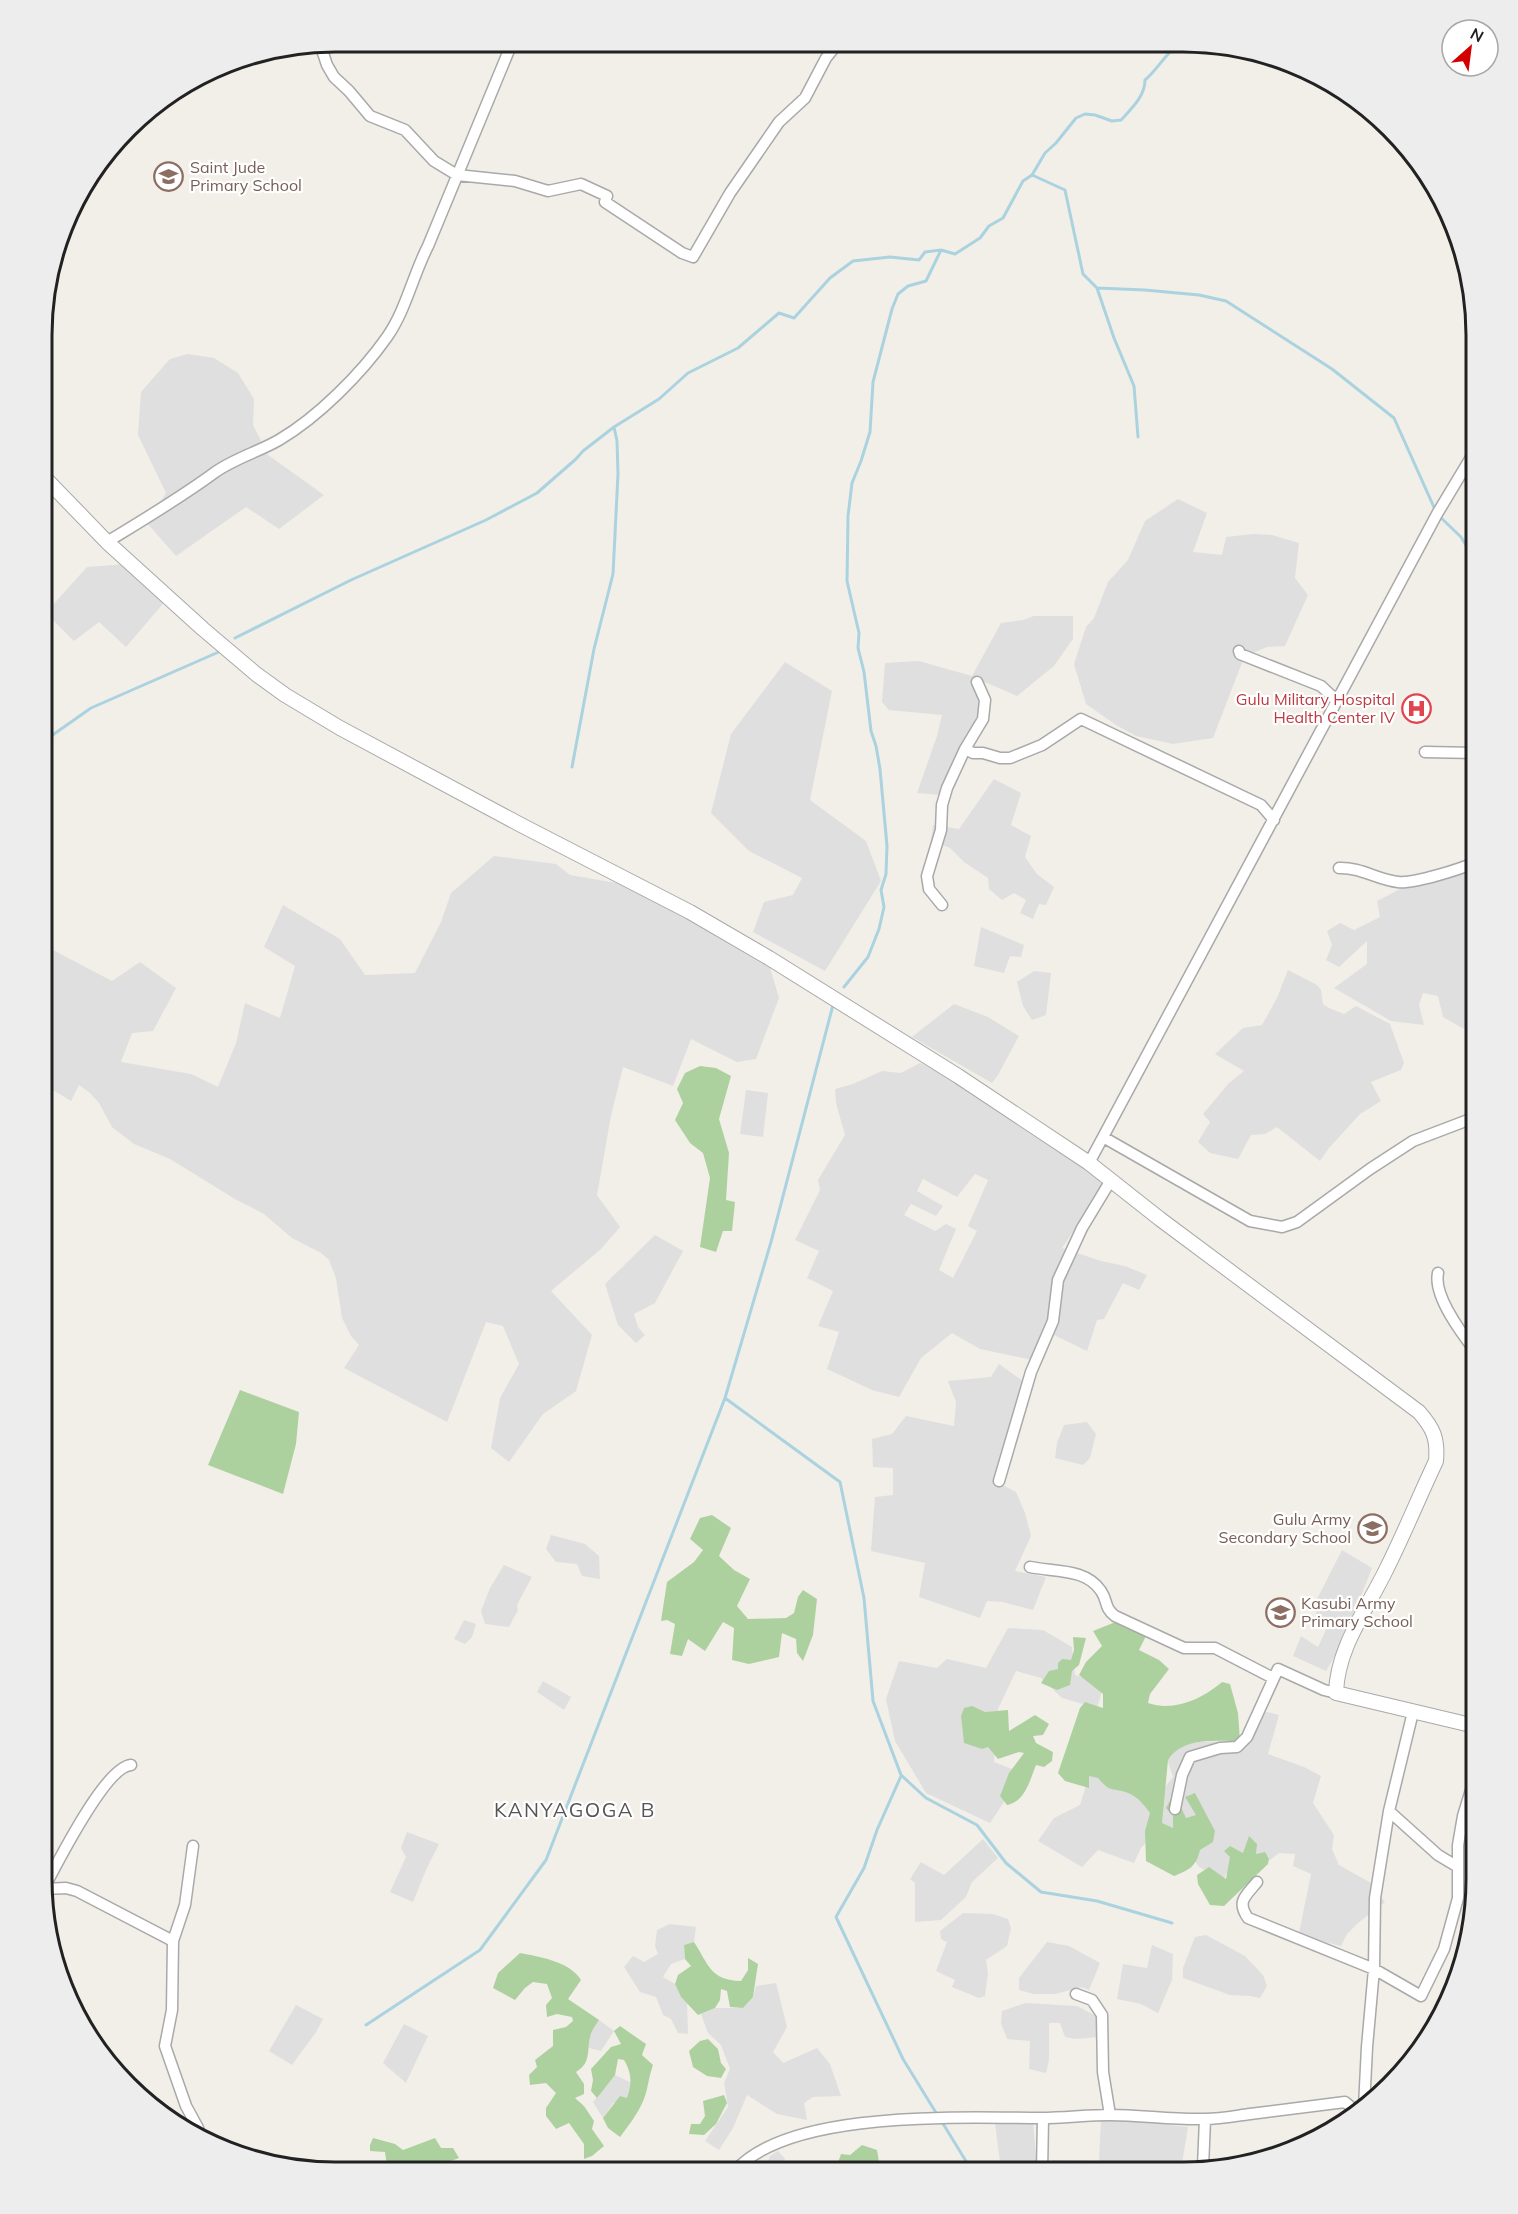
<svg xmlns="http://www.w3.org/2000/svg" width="1518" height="2214" viewBox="0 0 1518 2214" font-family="Mulish,sans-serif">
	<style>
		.residential { fill: #e0dfdf; fill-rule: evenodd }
		.forest { fill: #add19e }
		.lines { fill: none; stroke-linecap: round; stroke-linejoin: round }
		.stream { stroke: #aad3df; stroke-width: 3 }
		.minor-casing { stroke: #a9a9a9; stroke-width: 13 }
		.tertiary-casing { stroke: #a9a9a9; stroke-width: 16 }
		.minor { stroke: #fff; stroke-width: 10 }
		.tertiary { stroke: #fff; stroke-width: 14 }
		.labels { text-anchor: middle; stroke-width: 4.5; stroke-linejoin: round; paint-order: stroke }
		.education-label { font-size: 16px; fill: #785e54; stroke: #fff; text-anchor: start }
		.health-label { font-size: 16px; fill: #be3a42; stroke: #fff; text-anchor: end }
		.quarter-label { font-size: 20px; letter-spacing: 1.5px; fill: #555; stroke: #fff }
		.rim { fill: none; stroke: #222; stroke-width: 3 }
	</style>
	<rect width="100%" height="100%" fill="#f2efe9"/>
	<path class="residential" d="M188,354L214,358L238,373L254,399L253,425L268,455L324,495L279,529L246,507L176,556L147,523L166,493L138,435L141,392L170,359Z
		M1178,499L1207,513L1193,552L1222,555L1226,537L1253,534L1272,535L1299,543L1295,578L1308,595L1285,646L1267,647L1248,655L1243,660L1213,738L1173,744L1136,736L1116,725L1086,704L1074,664L1086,627L1094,618L1108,582L1128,560L1145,521Z
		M126,564L167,599L126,647L99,622L74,641L52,619L51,607L87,567Z
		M1034,616H1073V639L1054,666L1017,696L985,682L982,710L941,795L917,793L937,736L942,715L889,710L882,702L885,663L919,661L972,676L1001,623L1023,620Z
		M785,662L832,691L810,800L866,841L881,881L825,971L753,932L764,902L793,895L802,878L749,851L711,813L731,734Z
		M994,779L1021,793L1011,825L1031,836L1025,857L1037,874L1054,887L1046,905L1039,904L1033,919L1020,913L1026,900L1014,893L1002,900L989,889L988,878L964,862L950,848L931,841L933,825L959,829Z
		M494,856L556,864L570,875L634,886L769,964L779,998L756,1059L737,1062L691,1039L673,1086L623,1067L611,1116L597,1195L620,1227L601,1249L551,1291L592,1335L576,1391L543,1414L509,1462L491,1448L500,1398L519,1364L503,1326L486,1322L447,1422L344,1368L359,1345L351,1336L342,1318L336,1278L329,1260L321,1253L292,1238L264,1214L235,1199L170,1159L134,1144L112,1127L99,1103L90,1093L79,1085L71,1101L43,1084V958L51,949L112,981L140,962L176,988L153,1031L132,1033L121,1062L191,1074L218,1087L236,1043L245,1003L280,1018L295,966L264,947L283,905L340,939L365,975L415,973L441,922L451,893Z
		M1476,858V1029L1462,1028L1443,1017L1438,996L1423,993L1419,1005L1424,1025L1391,1021L1334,988L1367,964V941L1339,967L1326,960L1332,945L1327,931L1340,923L1354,930L1380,917L1377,901L1406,886Z
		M981,927L1024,945L1021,957L1010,956L1004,973L974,966Z
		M1288,970L1317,985L1321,990L1323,1004L1329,1008L1344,1014L1356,1006L1390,1024L1404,1063L1401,1070L1371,1082L1381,1101L1360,1114L1329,1148L1320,1161L1277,1127L1265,1134L1251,1135L1238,1159L1210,1153L1198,1142L1210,1122L1203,1114L1229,1083L1244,1071L1215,1054L1243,1028L1262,1025L1277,998Z
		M1034,971L1051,973L1046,1015L1032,1020L1023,1006L1017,982Z
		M954,1004L988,1017L1019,1036L998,1075L992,1083L912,1037Z
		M920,1063L959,1081L1105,1184L1062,1248L1101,1261L1125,1266L1147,1275L1139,1290L1123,1283L1104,1319L1097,1320L1087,1351L1054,1335L1042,1362L980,1349L952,1333L921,1358L899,1397L872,1390L827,1369L839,1332L818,1326L833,1291L807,1278L819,1251L795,1240L820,1190L818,1180L845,1135L836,1103L835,1089L853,1084L882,1071L901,1073ZM975,1174L988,1180L968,1226L977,1231L953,1278L939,1270L956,1229L946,1224L935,1231L904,1215L911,1204L936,1216L943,1206L917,1191L923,1179L957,1197Z
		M746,1090L768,1093L763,1137L740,1134Z
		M655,1235L683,1251L655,1303L634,1314L638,1327L645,1335L636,1343L618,1325L605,1284Z
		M999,1364L1027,1384L997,1482L1016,1492L1025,1513L1031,1536L1015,1571L1046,1577L1033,1610L1003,1602L987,1601L980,1618L919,1597L925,1563L871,1551L875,1497L893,1495V1468L873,1467L872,1439L892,1434L906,1416L954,1426L956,1402L948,1381L991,1377Z
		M1087,1422L1096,1434L1090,1458L1083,1465L1055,1458L1057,1443L1064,1425Z
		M551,1535L585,1544L599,1556L600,1579L582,1576L577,1564L556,1562L546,1549Z
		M1342,1550L1372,1568L1343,1642L1326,1671L1293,1656L1301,1636L1318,1647L1326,1630L1317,1616L1314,1605Z
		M504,1565L532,1577L517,1605L518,1610L509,1627L485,1624L481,1611L490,1588Z
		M464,1620L476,1624L472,1637L465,1644L454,1639Z
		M1008,1628L1043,1630L1072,1647L1075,1675L1104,1684L1097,1708L1062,1698L1041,1678L1016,1671L998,1709L994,1762L1012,1769L1008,1796L990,1823L926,1793L895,1741L886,1699L899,1661L937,1668L947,1659L986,1668Z
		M543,1681L571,1697L564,1710L537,1692Z
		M1255,1709L1279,1715L1268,1754L1304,1767L1321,1776L1313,1803L1334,1835L1332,1849L1339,1865L1371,1883L1385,1902L1358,1923L1347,1934L1341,1946L1312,1939L1299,1933L1311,1874L1293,1866L1295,1854L1279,1853L1270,1860L1237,1855L1223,1880L1199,1867L1189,1853L1155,1833L1141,1848L1134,1863L1098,1850L1082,1867L1038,1841L1054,1818L1080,1805L1089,1776L1109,1779L1156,1798L1173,1777L1164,1750L1198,1742L1239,1741Z
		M407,1832L439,1844L426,1870L413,1902L390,1892L406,1857L401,1848Z
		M983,1839L998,1858L972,1882L966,1897L941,1920L915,1922V1883L910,1879L921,1862L944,1875Z
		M963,1913L993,1914L1008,1919L1011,1928L1007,1946L986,1960L988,1973L985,1996L979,1998L952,1987L955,1980L936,1971L947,1942L941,1939L940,1931Z
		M670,1924L696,1927L694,1942L684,1945L685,1959L671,1964L663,1977L675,1984L681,1997L687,2003L688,2034L678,2033L671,2019L663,2015L656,1997L640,1992L624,1967L633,1956L644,1962L658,1954L655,1946L657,1930Z
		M1206,1935L1245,1956L1263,1975L1267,1986L1260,1998L1250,1996L1230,1995L1183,1978V1968L1195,1937Z
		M1047,1942L1069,1946L1100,1963L1089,1990L1082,1987L1055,1994H1034L1019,1990V1978Z
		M1152,1945L1173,1954L1172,1980L1158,2013L1141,2004L1117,1999L1123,1964L1147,1968Z
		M776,1983L787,2027L773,2052L783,2063L817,2048L830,2064L841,2096L813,2097L804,2103L807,2120L777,2114L747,2095L733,2128L719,2150L705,2141L728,2107L724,2083L730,2069L721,2045L708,2033L701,2014L715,2008H743L753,1997L756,1986Z
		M1025,2003L1077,2006L1100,2018V2037L1075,2039L1065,2037L1060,2023H1049V2060L1046,2073L1029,2069L1030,2041L1007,2039L1001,2023L1002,2011Z
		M296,2005L323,2019L316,2032L292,2065L269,2051Z
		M599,2020L614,2031L601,2051L589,2048V2045L590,2034Z
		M404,2024L428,2036L406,2083L383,2063Z
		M615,2075L632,2083L627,2099L613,2103L603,2118L593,2102Z
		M1101,2120H1126L1188,2127L1181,2170L1159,2168L1157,2172H1053V2160L1099,2161Z
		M1033,2122L1037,2169L1001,2170L995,2123Z
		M778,2151L785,2159L783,2170L785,2171H764L770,2156Z
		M477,2161L486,2162L493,2170H466Z"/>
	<path class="forest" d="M700,1066L716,1068L731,1076L719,1119L729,1153L726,1200L735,1202L732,1231H723L716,1252L700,1247L710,1178L703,1153L690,1143L675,1120L683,1103L677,1089L685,1073Z
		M240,1390L299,1412L296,1444L283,1494L208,1465Z
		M712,1515L731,1528L719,1556L734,1570L750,1579L737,1606L748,1619L786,1618L794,1613L798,1597L803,1590L817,1599L813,1635L803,1661L797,1653L796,1639L782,1633L779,1657L749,1664L732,1660L734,1628L723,1622L705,1651L688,1639L682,1656L670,1654L675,1624L667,1620L661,1621L667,1582L694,1562L703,1550L690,1539L700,1518Z
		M1123,1619L1149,1630L1139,1650L1159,1660L1169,1669L1150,1694L1148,1703C1174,1712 1202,1699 1222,1682L1230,1684L1238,1713L1240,1741C1216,1741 1182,1737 1168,1760L1162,1823L1173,1828V1816L1166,1808L1172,1797L1179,1803L1186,1818L1196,1815L1185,1797L1195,1793L1215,1831L1213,1842L1200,1850C1196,1867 1189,1870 1174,1876L1146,1861L1145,1831L1150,1813C1145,1806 1137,1796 1128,1793C1113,1787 1111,1794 1098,1778L1089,1776V1788L1065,1781L1058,1773L1080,1708L1085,1702L1103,1708V1694L1079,1675L1086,1662L1102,1646L1093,1631Z
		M1073,1637L1086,1638L1079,1665L1072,1671L1070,1685L1057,1690L1041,1683L1049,1671L1058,1669V1663L1062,1659L1071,1660L1074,1650Z
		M972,1706L985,1712L1008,1710L1009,1731L1035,1715L1049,1724L1043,1735L1033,1736L1036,1743L1053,1752L1052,1761L1044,1767L1036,1765C1030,1780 1025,1802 1007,1805L1000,1796L1009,1773L1024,1753L1019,1752L998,1759L988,1747L982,1749L964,1743L961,1716L964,1708Z
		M1249,1836L1257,1844L1256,1854L1265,1852L1269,1859L1268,1864L1224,1906L1210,1905L1198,1884L1197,1875L1209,1867L1226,1879L1230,1857L1224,1851L1230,1846L1243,1853Z
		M694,1942C709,1965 710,1980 741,1981L748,1970V1958L758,1964L753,1997L743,2008L730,2007L727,1991L721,1989L720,2000L715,2008L698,2015L681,1997L675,1984L678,1975L691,1966L685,1959L684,1945Z
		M520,1953C540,1957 569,1961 581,1980L568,1999L599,2020C596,2025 591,2031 590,2037C587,2052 591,2063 576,2072L584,2084V2094L575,2098L584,2106L594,2121L592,2129L604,2146L592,2156L584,2159V2144L569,2123L556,2129L546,2116V2108L556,2093L546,2083L530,2085L529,2075L537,2067L535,2060L553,2046V2030L566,2027L573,2021L572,2017L557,2014L547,2017L546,2005L552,1998L547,1984L533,1982L525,1988L515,2000L493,1988L498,1973Z
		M620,2026L646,2044L642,2055L653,2065C649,2075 648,2089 644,2099C639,2112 629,2125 620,2137L608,2128L603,2118L620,2096L627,2098C632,2083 632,2074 624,2060L618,2059L615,2075L597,2098L591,2091L593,2080L591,2069L611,2047L621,2044L614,2031Z
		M708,2039L718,2049L721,2063L726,2069L721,2078L707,2076L693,2067L689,2051L700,2041Z
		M724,2095L727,2103L716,2124L704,2135L689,2134L691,2124H700L705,2116L703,2101Z
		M373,2138L395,2144L403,2150L435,2138L441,2148H453L459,2158L443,2164V2170H391L387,2167L385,2152L370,2151V2145Z
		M862,2145L877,2150L879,2162L871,2171H835L841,2154L850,2155Z
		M355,2161H365L376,2170H345Z"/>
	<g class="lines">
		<path class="stream" d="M1032,175L1065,190L1083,274L1097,288L1145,290L1199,295L1226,301L1332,369L1394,418L1437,514L1461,537L1476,562
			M1097,288L1114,338L1134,386L1138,437
			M235,638L351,580L486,520L537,493L576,459L583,451L614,427L659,399L688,373L738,348L779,313L794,318L830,278L853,261L890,257L919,260L925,252L941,250L955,254L980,238L989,226L1003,218L1023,181L1032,175L1045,153L1056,143L1076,118L1085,114L1095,115L1112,121L1121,120C1132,108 1145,96 1145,80C1158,69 1165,54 1179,44
			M44,741L91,708L221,651
			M572,767L594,649L613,574L618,474L617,441L614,427
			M844,987L868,957L879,929L884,907L881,890L886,874L887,846L880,769L876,746L871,731L864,672L858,648L859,633L847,581L848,516L852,483L861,461L870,432L873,382L892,309L898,294L908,286L926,281L941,250
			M725,1398L840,1482L864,1598L873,1701L901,1775L926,1798L977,1825L1006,1863L1041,1892L1097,1901L1172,1923
			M901,1776L877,1830L864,1868L836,1917L903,2059L938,2116
			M366,2025L480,1950L546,1860L725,1398L771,1242L833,1005
			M942,2122L972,2171"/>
		<defs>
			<path id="minor" d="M320,44L327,65L334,77L349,91L370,116L405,130L434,161L457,175L515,181L548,191L581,184L607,196L605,202L682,253L693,257L730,193L779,122L805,98L826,58L838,43
				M107,542C143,520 180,498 214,473C233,459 258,452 279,440C318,417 361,374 387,337C406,310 413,275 428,246L512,43
				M1239,651L1240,654L1321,686L1336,700
				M965,749L973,753H983L1000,758H1010L1042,745L1081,719L1261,805L1274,820
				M1425,752L1476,753
				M1339,868C1360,867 1378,880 1398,882C1413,884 1461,869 1476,862
				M942,905L929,889L927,876L941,830L942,805L947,788L965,749L983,719L985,700L977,682
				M1103,1137L1437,514L1476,449
				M1089,1163L1103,1137L1250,1221L1282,1227L1297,1222L1370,1169L1413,1141L1476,1117
				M1438,1273C1433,1296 1462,1334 1476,1352
				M999,1481L1031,1372L1053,1321L1058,1280L1082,1228L1111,1180
				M1030,1567C1054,1572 1086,1568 1101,1591C1108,1601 1104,1608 1115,1616L1184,1648H1215L1273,1678
				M1175,1809L1182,1775L1190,1757L1220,1748L1237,1747L1247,1737L1278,1669L1324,1690L1336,1693
				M1389,1811L1438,1855L1458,1867
				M193,1846L185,1905L173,1941L172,2010L165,2046L186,2106L198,2128L200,2136
				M1257,1882C1246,1896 1236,1901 1248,1918L1374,1969L1421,1996L1444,1949L1458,1898V1845L1463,1816L1475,1777
				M44,1888C57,1864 105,1767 131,1765
				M44,1889L66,1888L77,1891L173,1941
				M1076,1994L1092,2000L1102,2015L1103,2072L1110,2115
				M1364,2107L1367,2047L1374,1969L1375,1898L1389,1811L1413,1712
				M1203,2167L1205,2119
				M735,2171C789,2109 964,2118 1041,2118C1064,2118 1087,2115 1110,2115C1141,2115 1173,2120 1205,2119C1220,2119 1235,2116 1250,2114C1281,2110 1313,2106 1345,2102L1357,2112
				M1042,2172L1043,2118"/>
			<path id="tertiary" d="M44,477L107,542L203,629L256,674L285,695L340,728L521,825L690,912L769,958L958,1076L1089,1163L1160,1219L1419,1412C1433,1428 1438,1438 1436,1461C1419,1497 1404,1534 1386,1570C1367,1609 1337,1648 1336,1693L1475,1726"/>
		</defs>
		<use href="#minor" class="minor-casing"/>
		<use href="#tertiary" class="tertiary-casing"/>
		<use href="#minor" class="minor"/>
		<use href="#tertiary" class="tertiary"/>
	</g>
	<defs>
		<symbol id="school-ring" viewBox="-11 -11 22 22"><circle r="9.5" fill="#fff" stroke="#8d6e63" stroke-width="1.5"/><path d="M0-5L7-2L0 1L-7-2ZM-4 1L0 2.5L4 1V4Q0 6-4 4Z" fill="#8d6e63"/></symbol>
		<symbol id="hospital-ring" viewBox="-11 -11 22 22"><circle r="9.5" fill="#fff" stroke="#e0444e" stroke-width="1.5"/><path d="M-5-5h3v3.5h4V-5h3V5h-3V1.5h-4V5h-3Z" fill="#e0444e"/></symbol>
	</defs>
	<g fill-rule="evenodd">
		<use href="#school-ring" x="152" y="160" width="33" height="33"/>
		<use href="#hospital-ring" x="1400" y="692" width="33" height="33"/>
		<use href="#school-ring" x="1356" y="1512" width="33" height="33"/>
		<use href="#school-ring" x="1264" y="1596" width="33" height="33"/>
	</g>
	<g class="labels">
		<g class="education-label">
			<text x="190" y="173">Saint Jude<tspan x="190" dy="18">Primary School</tspan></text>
			<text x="1351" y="1525" text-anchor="end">Gulu Army<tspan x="1351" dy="18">Secondary School</tspan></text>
			<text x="1301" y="1609">Kasubi Army<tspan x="1301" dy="18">Primary School</tspan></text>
		</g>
		<g class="health-label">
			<text x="1395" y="705">Gulu Military Hospital<tspan x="1395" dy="18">Health Center IV</tspan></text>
		</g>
		<g class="quarter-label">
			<text x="575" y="1817">KANYAGOGA B</text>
		</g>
	</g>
	<path d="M0 0H1518V2214H0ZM335 52H1183A283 283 0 0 1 1466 335V1879A283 283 0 0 1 1183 2162H335A283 283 0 0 1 52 1879V335A283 283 0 0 1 335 52Z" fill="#ededed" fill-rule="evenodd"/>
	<path class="rim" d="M335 52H1183A283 283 0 0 1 1466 335V1879A283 283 0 0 1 1183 2162H335A283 283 0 0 1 52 1879V335A283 283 0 0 1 335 52Z"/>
	<g transform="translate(1470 48) rotate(28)"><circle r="28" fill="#ffffff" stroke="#a7a7a7" stroke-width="1.5"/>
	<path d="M0-4.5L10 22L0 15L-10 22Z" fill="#d40000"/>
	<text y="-9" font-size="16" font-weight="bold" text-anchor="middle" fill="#222222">N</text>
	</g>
</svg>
